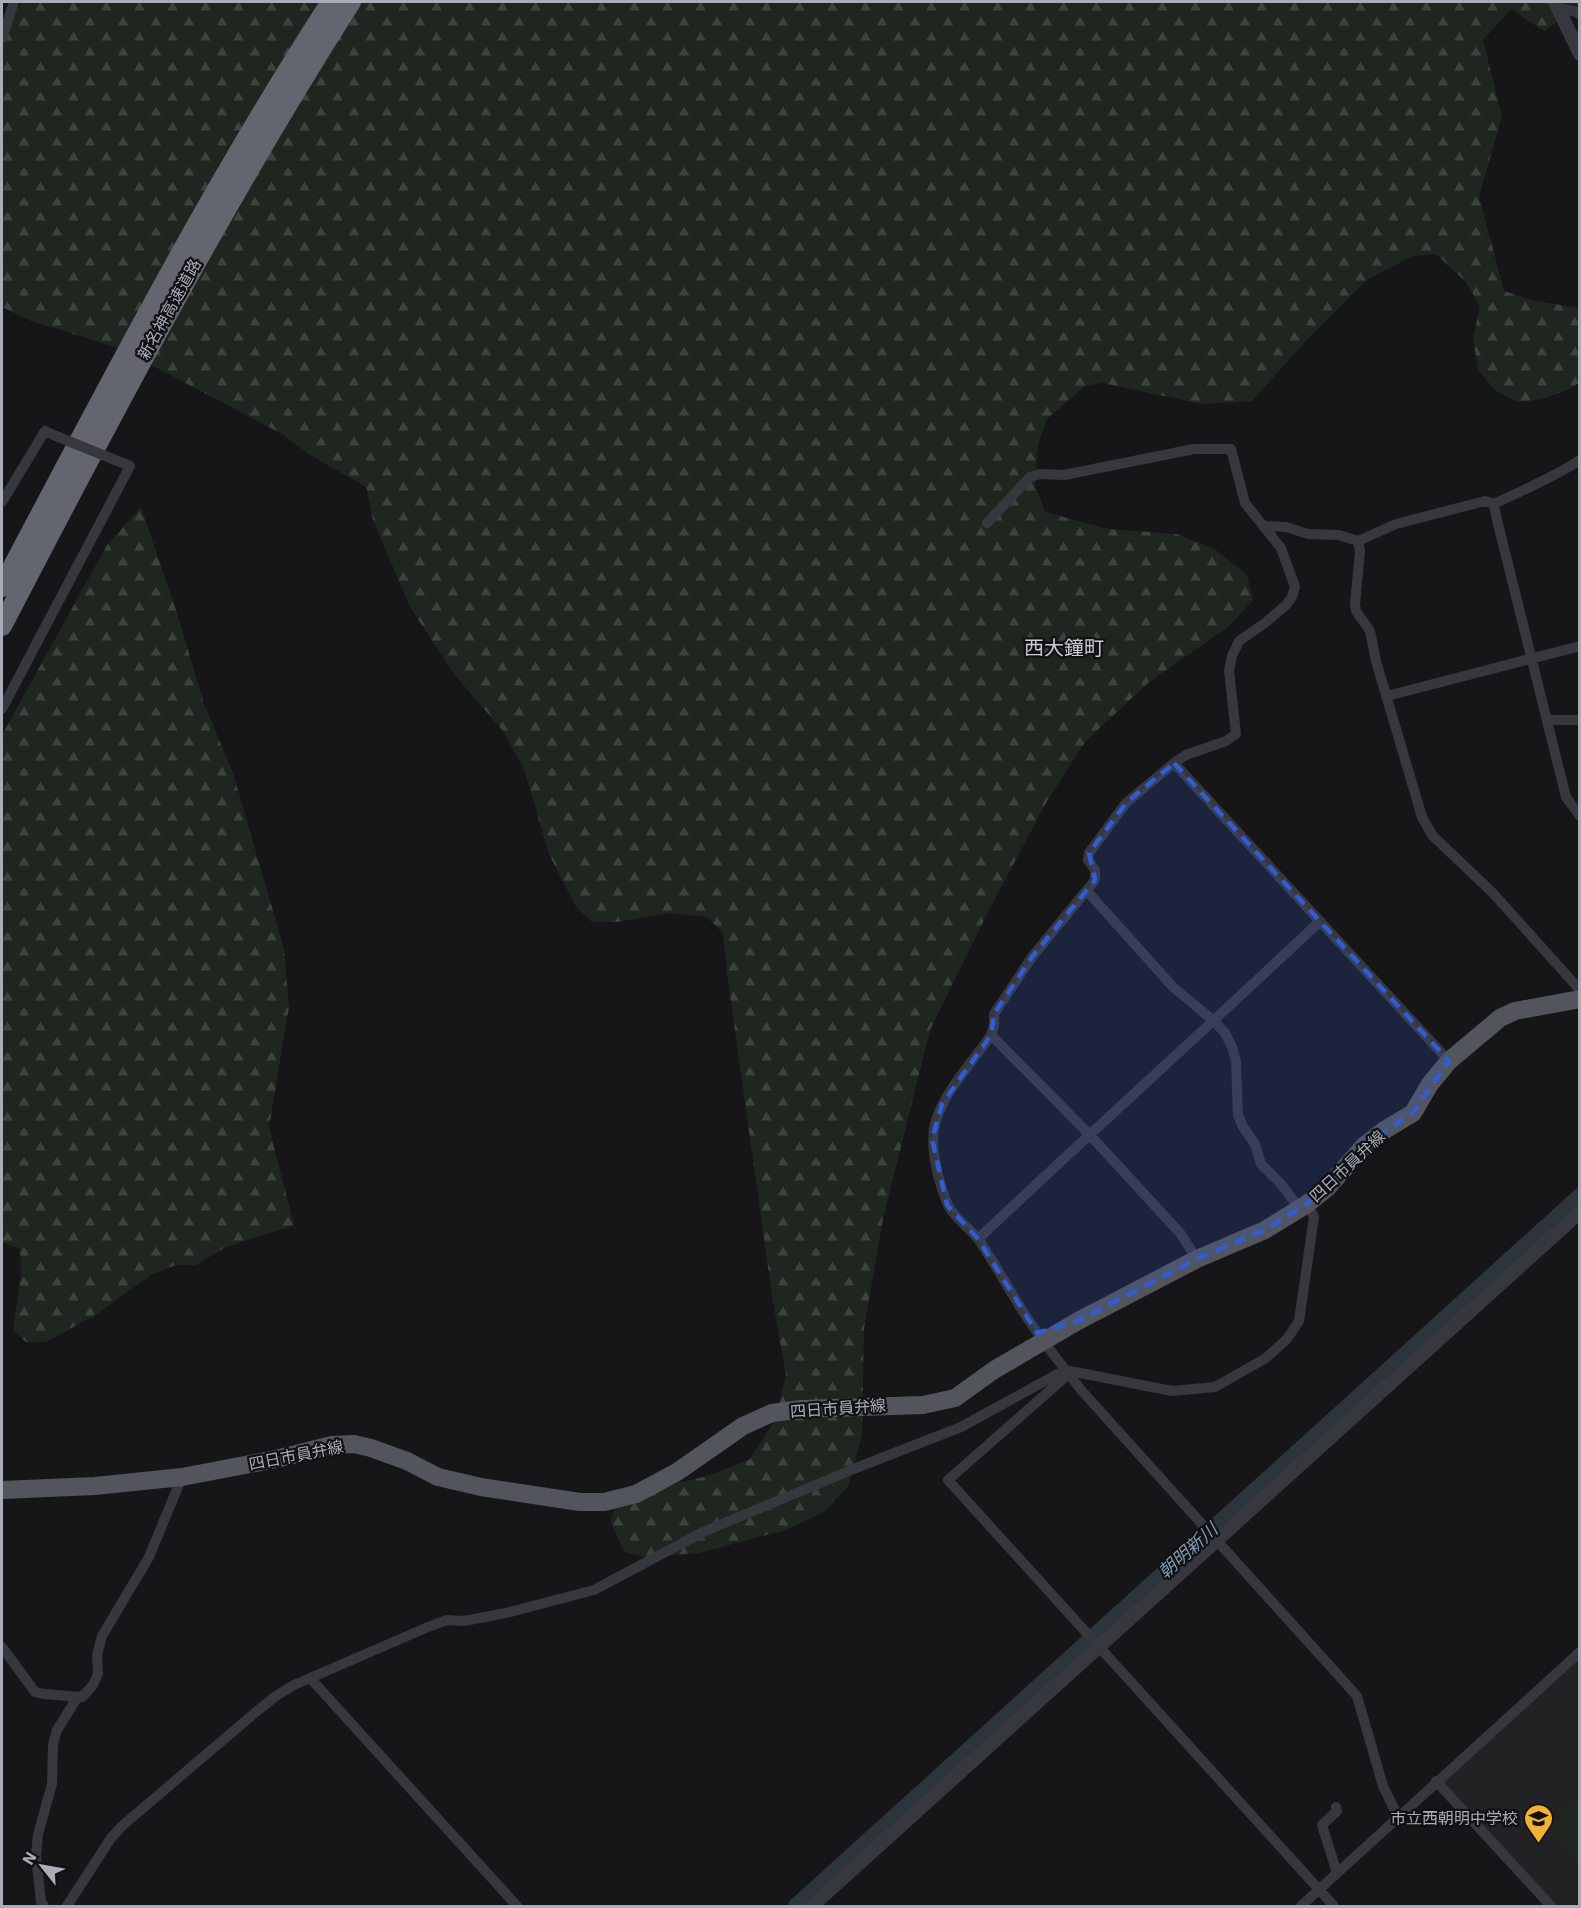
<svg xmlns="http://www.w3.org/2000/svg" width="1581" height="1908" viewBox="0 0 1581 1908" font-family="'IBM Plex Sans','Noto Sans JP',sans-serif">
	<style>
		.built { fill: #222225 }
		.green { fill: #1e261f }
		.forest { fill: url(#forest-firs) }
		.lines { fill: none; stroke-linecap: round; stroke-linejoin: round }
		.river { stroke: #2c353c; stroke-width: 16 }
		.minor { stroke: #37383d; stroke-width: 10 }
		.tertiary { stroke: #37383d; stroke-width: 14 }
		.primary { stroke: #53555c; stroke-width: 18 }
		.motorway { stroke: #63666e; stroke-width: 20 }
		.minor-bridge { stroke: #37383d; stroke-width: 10 }
		.marked { fill: #325cd3; fill-opacity: 0.2; stroke: #325cd3; stroke-width: 4.5; stroke-dasharray: 12 8; stroke-linejoin: round }
		.labels { text-anchor: middle; stroke-width: 4.5; stroke-linejoin: round; paint-order: stroke }
		.street-label { font-size: 16px; fill: #a8adb8; stroke: #111113 }
		.poi-label { font-size: 16px; fill: #a8adb8; stroke: #111113; text-anchor: end }
		.water-label { font-size: 18px; font-style: italic; fill: #7f9bb3; stroke: #111113 }
		.quarter-label { font-size: 20px; fill: #c9ccd4; stroke: #111113 }
	</style>
	<defs>
		<pattern id="forest-firs" width="22" height="20" patternUnits="userSpaceOnUse" patternTransform="scale(1.5)"><rect width="22" height="20" fill="#1e261f"/><path d="M5 1l3.5 6h-7zM16 11l3.5 6h-7z" fill="#3c433d"/></pattern>
	</defs>
	<rect width="100%" height="100%" fill="#161618"/>
	<path class="built" d="M1579,1658V1906H1554L1442,1782Z"/>
	<path class="green" d="M1579,1796V1864L1549,1833L1551,1822Z"/>
	<path class="forest" d="M22,2H1579V6L1544,31L1511,9L1483,40L1502,116L1479,196L1504,291L1536,301L1579,308V383L1569,389L1542,399L1517,402L1495,390L1478,370L1473,338L1480,306L1465,281L1436,254L1413,256L1368,279L1305,342L1252,401L1201,404L1103,383L1085,386L1047,419L1038,444L1035,485L1045,512L1108,529L1177,534L1216,550L1247,575L1253,600L1229,626L1148,683L1086,741L1047,801L987,914L930,1030L883,1219L864,1328L862,1434L848,1486L824,1512L786,1530L698,1553L646,1557L624,1552L611,1522L616,1497L708,1476L750,1459L775,1420L786,1375L772,1296L727,973L723,933L707,917L670,913L617,922H592L576,907L549,854L524,769L503,731L454,674L410,607L373,520L366,487L307,453L284,435L119,348L31,321L2,307V48L13,14Z
		M141,507L177,613L204,704L233,773L284,949L289,1007L269,1127L294,1225L226,1247L196,1265H176L151,1275L97,1314L46,1342H26L13,1330L21,1273L20,1249L2,1242V735L107,545Z"/>
	<g class="lines">
		<path class="river" d="M796,1906L1580,1196"/>
		<path class="minor" d="M1557,8L1577,12L1580,15
			M2,38L14,2
			M2,502L45,431L56,436
			M1494,504L1496,516L1566,797L1580,816
			M987,523L1030,477L1040,474L1064,475L1194,449H1231L1245,503L1281,548L1295,587L1292,597L1286,605L1265,623L1239,641L1232,656L1229,670L1236,734L1226,741L1186,755L1174,763L1126,803L1089,853L1088,860L1095,870V880L1032,957L994,1014V1025L991,1035C973,1062 943,1092 935,1124C929,1146 939,1184 948,1205C951,1214 970,1229 978,1239C1000,1270 1016,1305 1040,1336
			M1263,526L1286,527L1308,534L1339,535L1358,541L1396,524L1485,501L1494,504C1523,490 1553,478 1580,460
			M1358,541L1360,551L1355,604L1356,611L1370,631L1376,661L1422,817L1432,835L1492,892L1580,990
			M1387,696L1580,646
			M2,709L130,466L120,462
			M1548,720H1580
			M1174,763L1449,1061
			M1087,891L1173,987L1214,1021L1225,1033L1232,1047L1236,1061L1238,1115L1243,1127L1255,1144L1261,1164L1281,1184L1299,1208
			M991,1035L1089,1134L1180,1233L1197,1259
			M978,1239C1091,1132 1206,1029 1319,922
			M1046,1345L1082,1391L1357,1696L1383,1786L1398,1817
			M1065,1370L1063,1379L948,1480L1334,1906
			M2,1647L35,1692L44,1694L82,1697L93,1685L98,1674L97,1655L102,1636L149,1557L182,1477
			M311,1679L517,1906
			M1436,1781L1551,1906
			M1336,1807L1337,1811L1322,1825L1337,1873
			M44,1906L41,1902L36,1855L38,1834L52,1784L53,1745L57,1730L77,1698
			M67,1906L111,1838L122,1826L257,1711L276,1696L294,1685L428,1627L447,1620L464,1621L506,1613L594,1590L703,1532L856,1468L961,1427L1065,1370L1172,1391L1215,1387L1266,1358L1287,1339L1299,1321L1314,1217L1307,1204
			M1301,1906L1580,1652"/>
		<path class="tertiary" d="M1555,2L1580,54
			M812,1906L1580,1212"/>
		<path class="primary" d="M2,1490L95,1486L182,1477L276,1459L332,1445L354,1444L371,1448L407,1461L438,1477L481,1487L580,1502H604L636,1494L677,1472L743,1426L772,1413L802,1409L923,1405L955,1398L994,1370L1078,1321L1197,1259L1265,1230L1307,1204L1327,1188L1365,1145L1383,1131L1413,1113L1430,1084L1449,1061L1500,1018L1515,1011L1580,999"/>
		<path class="motorway" d="M2,587C107,389 209,190 331,2
			M2,626C112,414 223,203 351,2"/>
		<path class="minor-bridge" d="M56,436L120,462"/>
	</g>
	<path class="marked" d="M1174,763L1449,1061L1413,1113L1365,1145L1307,1204L1265,1230L1197,1259L1078,1321L1037,1333L978,1239L947,1205L932,1139L942,1104L991,1035L994,1014L1032,957L1095,880L1089,853L1126,803Z"/>
	<defs>
		<symbol id="school-pin" viewBox="-11 -11 22 30"><path d="M0 17L-7.5 6A9.5 9.5 0 1 1 7.5 6Z" fill="#f2b134" stroke="#111113"/><path d="M0-5L7-2L0 1L-7-2ZM-4 1L0 2.5L4 1V4Q0 6-4 4Z" fill="#111"/></symbol>
	</defs>
	<g fill-rule="evenodd">
		<use href="#school-pin" x="1522" y="1802" width="33" height="45"/>
	</g>
	<g class="labels">
		<g class="street-label">
			<text transform="translate(169 309) rotate(-61)" y="6">新名神高速道路</text>
			<text transform="translate(1347 1166) rotate(-43)" y="6">四日市員弁線</text>
			<text transform="translate(838 1408) rotate(-4)" y="6">四日市員弁線</text>
			<text transform="translate(296 1455) rotate(-11)" y="6">四日市員弁線</text>
		</g>
		<g class="poi-label">
			<text x="1518" y="1824">市立西朝明中学校</text>
		</g>
		<g class="water-label">
			<text transform="translate(1188 1551) rotate(-42)" y="6">朝明新川</text>
		</g>
		<g class="quarter-label">
			<text x="1064" y="655">西大鐘町</text>
		</g>
	</g>
	<rect width="1581" height="1908" fill="none" stroke="#a8adb8" stroke-width="6"/>
	<g transform="translate(42 1866) rotate(301)" stroke="#111113" stroke-width="4.5" paint-order="stroke">
	<path d="M0-4.5L10 22L0 15L-10 22Z" fill="#a8adb8"/>
	<text y="-9" font-size="16" font-weight="bold" text-anchor="middle" fill="#a8adb8">N</text>
	</g>
</svg>
